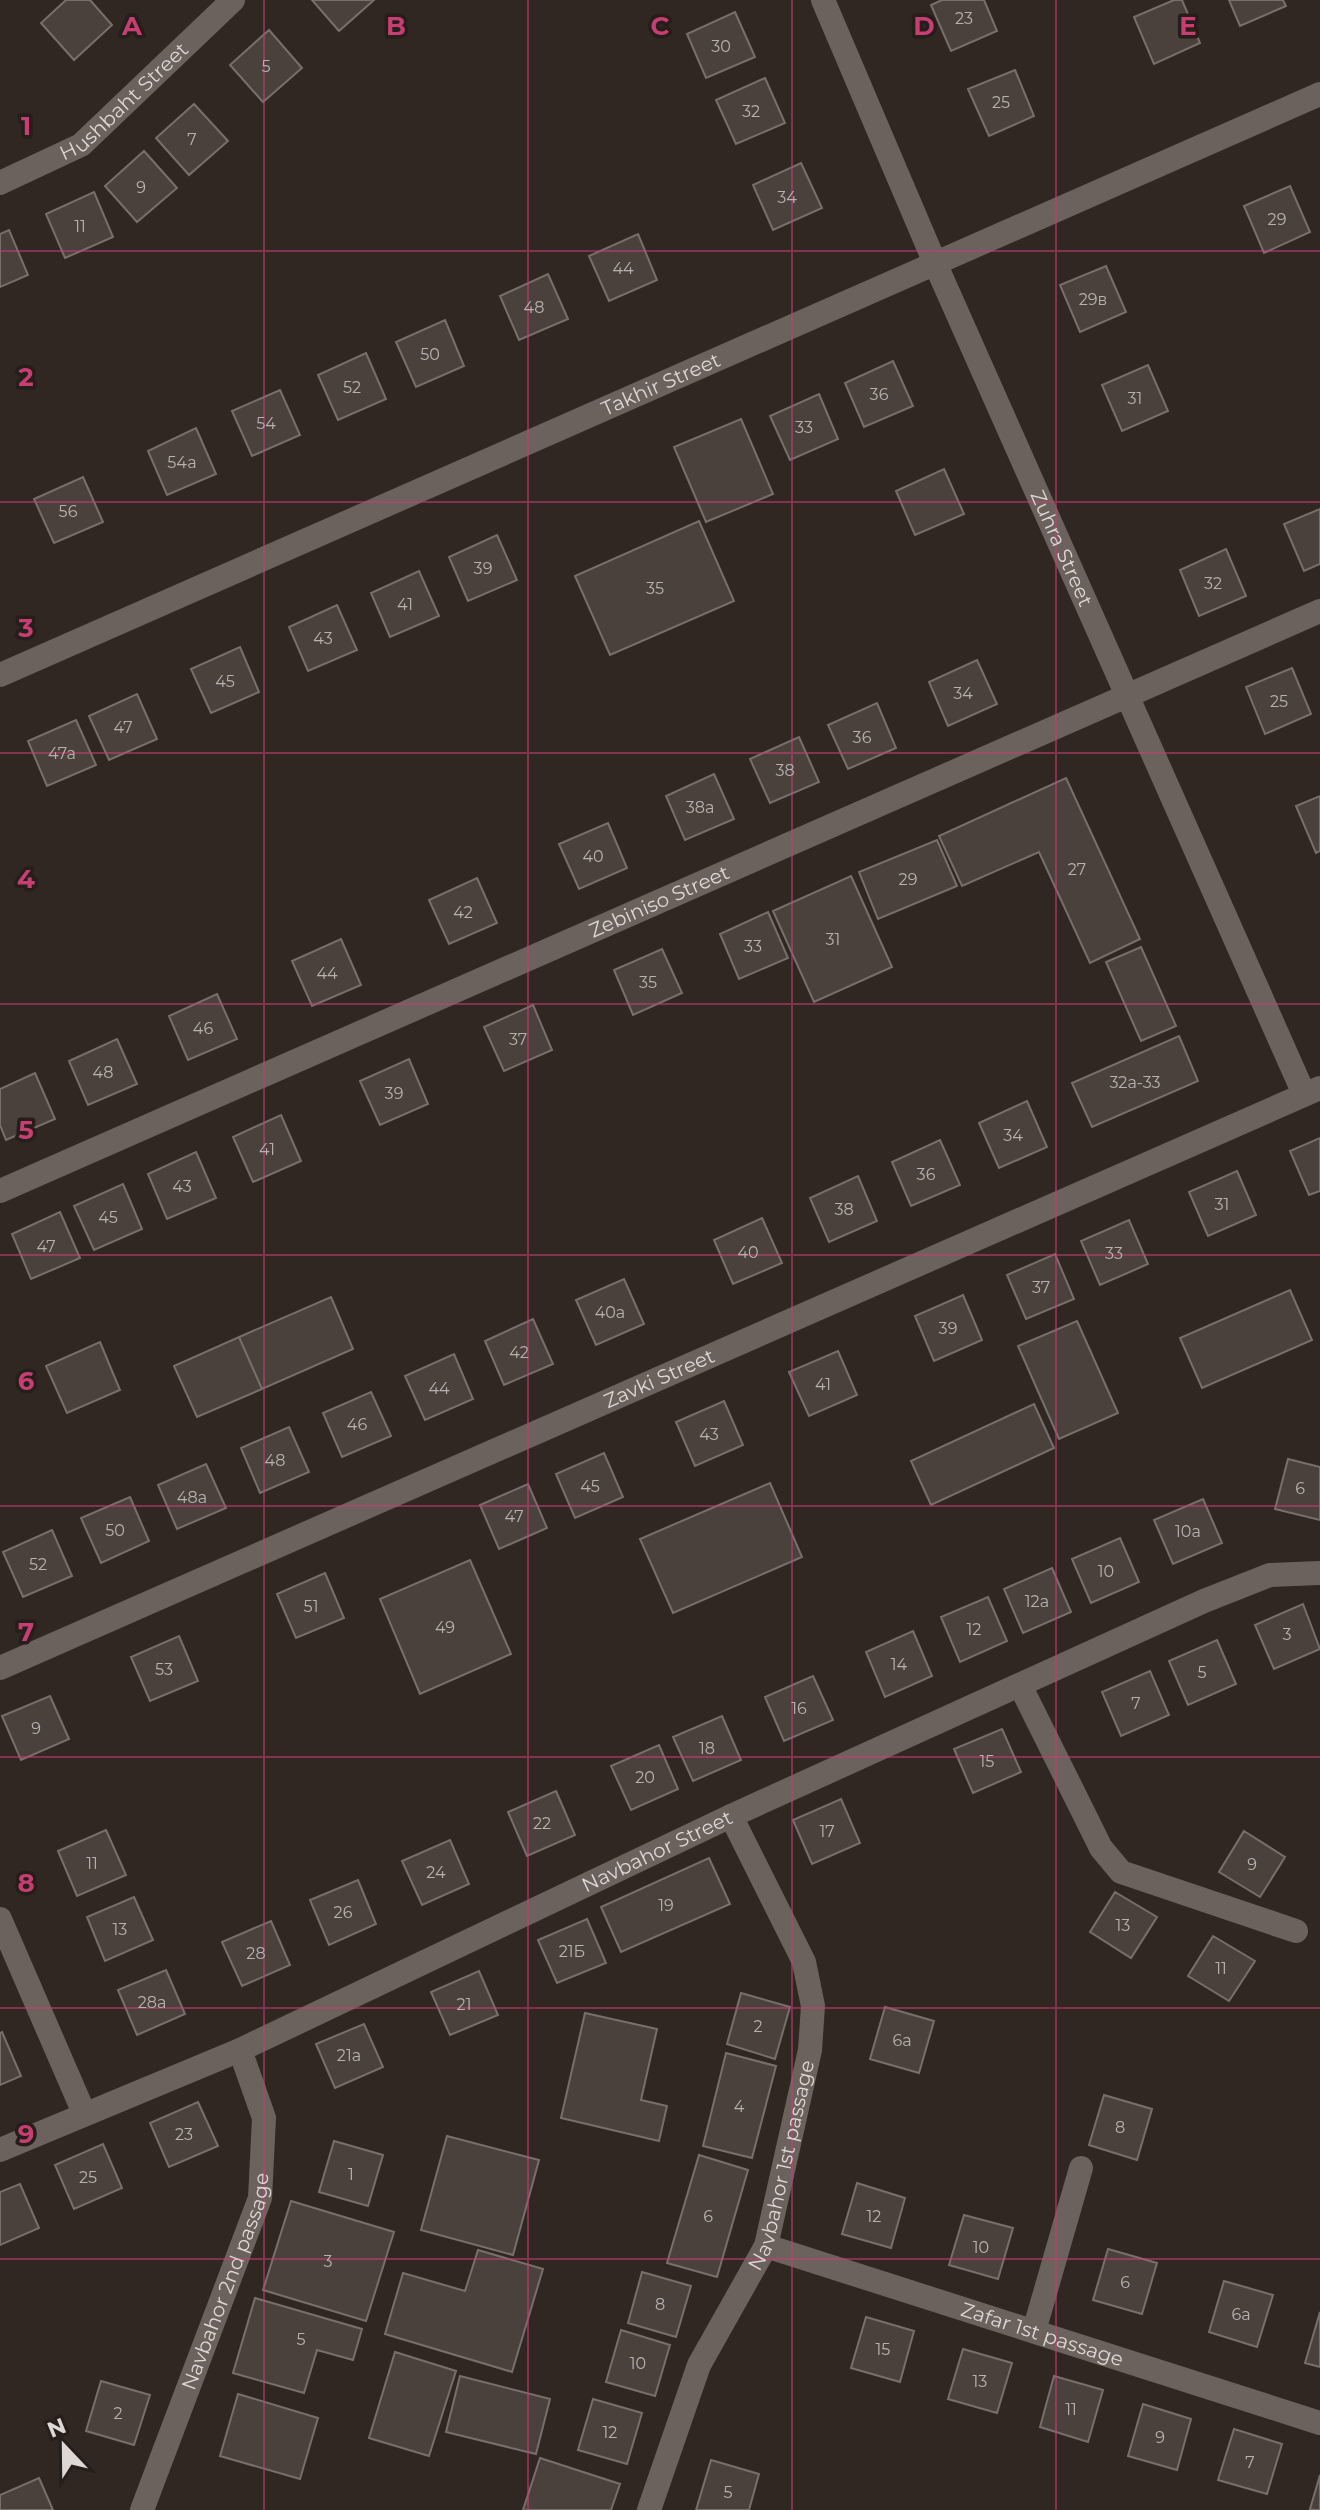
<svg xmlns="http://www.w3.org/2000/svg" width="1320" height="2510" viewBox="0 0 1320 2510" font-family="Montserrat,sans-serif">
	<style>
		.building { fill: #4a413d; stroke: #796e6a; stroke-width: 2 }
		.lines { fill: none; stroke-linecap: round; stroke-linejoin: round }
		.lane { stroke: #6c625d; stroke-width: 24 }
		.street { stroke: #6c625d; stroke-width: 24 }
		.grid { fill: none; stroke: #c73e73; stroke-width: 2; stroke-opacity: 0.55 }
		.labels { text-anchor: middle; stroke-width: 7; stroke-linejoin: round; paint-order: stroke }
		.number-label { font-size: 16px; fill: #b8b2af }
		.street-label { font-size: 20px; fill: #ddd7d5; stroke: #261e1a }
		.grid-label { font-size: 26px; text-anchor: middle; font-weight: bold; fill: #c73e73; stroke: #261e1a; stroke-width: 7; stroke-linejoin: round; paint-order: stroke }
	</style>
	<rect width="100%" height="100%" fill="#302723"/>
	<path class="building" d="M66,0H90L112,25L74,60L41,23Z
		M312,0H374L339,31Z
		M942,0H984L997,31L951,51L931,5Z
		M1174,0H1182L1200,43L1154,64L1134,17Z
		M1229,0H1283L1286,6L1240,26Z
		M735,12L755,57L706,78L687,34Z
		M269,30L302,68L263,102L230,65Z
		M1015,70L1034,116L989,136L968,89Z
		M765,78L785,123L736,144L716,100Z
		M194,104L228,141L189,175L156,138Z
		M144,151L177,188L137,222L105,186Z
		M801,163L822,208L773,230L753,185Z
		M1290,186L1310,232L1264,253L1244,206Z
		M94,192L113,237L65,258L46,214Z
		M9,230L28,275L0,287V234Z
		M638,234L657,280L609,301L589,256Z
		M1106,266L1126,312L1080,332L1060,285Z
		M548,274L568,319L519,340L500,296Z
		M445,320L464,366L416,387L396,342Z
		M366,353L386,399L338,420L318,375Z
		M893,361L913,406L864,427L845,383Z
		M1148,365L1168,411L1122,431L1102,385Z
		M280,390L300,435L252,456L232,411Z
		M819,394L838,439L790,460L770,416Z
		M741,419L773,494L706,522L674,447Z
		M196,428L216,474L167,495L148,451Z
		M944,469L964,514L915,535L896,491Z
		M83,477L103,522L54,543L34,499Z
		M1320,509V564L1304,571L1284,524Z
		M699,521L734,601L610,655L575,576Z
		M497,535L517,580L468,601L449,557Z
		M1226,549L1246,596L1199,616L1180,570Z
		M419,571L439,616L390,637L371,593Z
		M337,605L357,650L308,671L289,627Z
		M240,647L259,692L211,713L191,669Z
		M977,660L997,704L948,726L929,682Z
		M1292,668L1311,714L1265,734L1246,687Z
		M137,694L157,739L109,760L89,716Z
		M877,703L896,748L848,769L828,725Z
		M76,720L96,765L47,786L28,741Z
		M799,737L819,782L770,803L750,759Z
		M714,774L734,819L685,840L666,796Z
		M1066,778L1140,939L1090,963L1039,852L962,886L939,836Z
		M1320,796V851L1316,853L1296,806Z
		M608,823L627,868L579,889L559,844Z
		M937,840L957,886L878,919L859,872Z
		M851,876L892,967L814,1002L773,911Z
		M477,878L497,923L449,944L429,900Z
		M768,912L788,958L739,979L720,934Z
		M341,939L361,985L312,1006L292,961Z
		M1141,947L1176,1026L1141,1041L1106,962Z
		M662,949L682,993L633,1015L614,970Z
		M217,994L237,1039L188,1060L169,1016Z
		M533,1005L552,1050L504,1071L484,1027Z
		M1179,1036L1198,1081L1092,1127L1072,1083Z
		M117,1039L137,1084L88,1105L69,1061Z
		M409,1059L428,1104L380,1125L360,1081Z
		M35,1073L55,1119L6,1140L0,1125V1089Z
		M1027,1101L1047,1147L999,1168L979,1123Z
		M281,1115L301,1161L253,1182L233,1137Z
		M1320,1138V1191L1309,1195L1290,1151Z
		M940,1140L960,1185L911,1206L892,1162Z
		M196,1152L216,1198L167,1219L148,1174Z
		M1237,1171L1256,1215L1208,1236L1189,1192Z
		M858,1176L877,1221L829,1242L810,1198Z
		M123,1184L142,1229L94,1250L74,1206Z
		M60,1212L80,1258L31,1279L12,1234Z
		M762,1218L782,1263L733,1284L714,1240Z
		M1129,1220L1148,1264L1100,1285L1081,1241Z
		M1055,1254L1074,1299L1026,1319L1007,1275Z
		M624,1279L644,1324L596,1345L576,1300Z
		M1290,1290L1312,1340L1202,1388L1180,1338Z
		M963,1295L982,1340L934,1361L915,1316Z
		M331,1297L353,1349L262,1389L239,1337Z
		M533,1319L553,1364L504,1385L485,1341Z
		M1077,1321L1118,1413L1059,1439L1018,1346Z
		M239,1337L262,1389L197,1417L174,1366Z
		M100,1342L120,1390L67,1413L46,1366Z
		M838,1351L857,1395L809,1416L789,1372Z
		M454,1354L473,1399L425,1420L405,1376Z
		M371,1392L391,1436L342,1457L323,1413Z
		M724,1401L743,1445L695,1466L676,1422Z
		M1034,1404L1054,1448L931,1505L911,1461Z
		M289,1427L309,1472L260,1493L241,1448Z
		M604,1453L623,1497L575,1518L556,1474Z
		M1288,1459L1320,1467V1520L1275,1509Z
		M206,1464L226,1508L177,1529L158,1485Z
		M770,1483L802,1557L673,1613L640,1539Z
		M528,1484L547,1528L499,1549L480,1505Z
		M130,1497L149,1541L101,1563L81,1518Z
		M1203,1499L1222,1543L1173,1564L1154,1520Z
		M52,1530L72,1576L23,1597L3,1552Z
		M1120,1538L1139,1582L1091,1603L1072,1559Z
		M470,1560L511,1654L420,1694L380,1599Z
		M1052,1568L1071,1612L1023,1633L1004,1589Z
		M325,1573L344,1618L296,1638L277,1594Z
		M988,1597L1007,1641L960,1662L941,1617Z
		M1303,1604L1320,1649L1274,1669L1255,1625Z
		M913,1631L932,1676L885,1697L866,1652Z
		M179,1636L198,1681L150,1701L131,1657Z
		M1217,1640L1236,1684L1188,1705L1169,1661Z
		M1150,1671L1169,1715L1121,1736L1102,1692Z
		M813,1676L833,1720L784,1741L765,1697Z
		M50,1696L69,1739L21,1760L2,1716Z
		M722,1716L741,1760L693,1781L673,1737Z
		M1002,1729L1021,1772L973,1793L954,1749Z
		M659,1745L678,1789L631,1810L611,1766Z
		M556,1791L575,1835L527,1856L508,1812Z
		M841,1799L860,1843L812,1864L793,1820Z
		M106,1830L126,1875L77,1896L58,1851Z
		M1244,1831L1285,1857L1260,1897L1219,1872Z
		M450,1840L469,1884L422,1905L402,1861Z
		M709,1858L730,1904L621,1952L601,1907Z
		M358,1880L376,1924L329,1945L310,1900Z
		M1115,1892L1157,1917L1131,1958L1090,1932Z
		M134,1897L153,1940L105,1961L87,1917Z
		M587,1919L606,1963L557,1983L538,1940Z
		M271,1921L290,1965L242,1986L222,1942Z
		M1213,1936L1255,1961L1229,2001L1188,1976Z
		M166,1970L185,2014L137,2035L118,1990Z
		M479,1971L498,2015L450,2035L431,1992Z
		M741,1993L790,2007L775,2059L727,2044Z
		M885,2007L934,2021L919,2073L870,2059Z
		M585,2013L657,2029L641,2100L667,2106L659,2141L561,2118Z
		M364,2024L383,2067L335,2088L316,2044Z
		M2,2032L21,2076L0,2085V2033Z
		M726,2053L776,2066L752,2158L703,2146Z
		M1104,2095L1152,2109L1137,2160L1089,2145Z
		M198,2102L218,2146L169,2167L150,2123Z
		M447,2136L539,2160L513,2255L421,2230Z
		M334,2141L383,2155L368,2206L319,2192Z
		M103,2144L122,2188L74,2209L55,2165Z
		M699,2155L748,2170L717,2277L667,2263Z
		M857,2183L905,2198L891,2248L842,2234Z
		M20,2184L39,2228L0,2245V2192Z
		M291,2201L394,2232L366,2321L263,2290Z
		M964,2215L1013,2228L998,2279L949,2265Z
		M1108,2249L1157,2263L1142,2314L1093,2300Z
		M478,2250L543,2269L512,2372L385,2334L403,2273L465,2291Z
		M642,2272L691,2286L676,2337L628,2323Z
		M1224,2281L1273,2295L1257,2347L1209,2332Z
		M255,2298L362,2329L353,2360L317,2350L304,2393L233,2373Z
		M1320,2312V2367L1305,2363Z
		M866,2317L914,2331L900,2382L851,2368Z
		M621,2330L670,2345L655,2396L606,2382Z
		M963,2349L1012,2363L997,2413L948,2399Z
		M395,2352L456,2371L429,2456L369,2438Z
		M460,2376L550,2399L536,2454L446,2432Z
		M1054,2376L1103,2390L1088,2442L1040,2427Z
		M101,2381L150,2395L134,2445L86,2431Z
		M238,2394L318,2418L300,2479L220,2456Z
		M593,2399L642,2413L627,2464L578,2450Z
		M1143,2404L1191,2419L1177,2470L1128,2456Z
		M1234,2429L1282,2444L1267,2494L1218,2480Z
		M540,2458L620,2484L611,2510H523Z
		M711,2460L759,2474L749,2510H696Z
		M1320,2475V2510H1313L1310,2509Z
		M39,2478L53,2510H0V2495Z"/>
	<g class="lines">
		<path class="lane" d="M1020,1685L1101,1848L1121,1872L1296,1931
			M1034,2331L1081,2168"/>
		<g class="street">
			<path id="s1" d="M823,0L935,263L1304,1094"/>
			<path id="s2" d="M0,183L81,145L233,0"/>
			<path id="s3" d="M0,675L1320,94"/>
			<path id="s4" d="M0,1191L1320,611"/>
			<path id="s5" d="M0,1668L1320,1088"/>
			<path d="M0,1919L84,2113"/>
			<path id="s6" d="M0,2150L240,2050L731,1816L1204,1601L1270,1575L1320,1573"/>
			<path id="s7" d="M766,2246L1320,2423"/>
			<path id="s8" d="M142,2510L260,2198L264,2118L240,2050"/>
			<path id="s9" d="M649,2510L699,2365L766,2246L810,2050L813,2006L804,1962L731,1816"/>
		</g>
	</g>
	<path class="grid" d="M264,0V2510M528,0V2510M792,0V2510M1056,0V2510M0,251H1320M0,502H1320M0,753H1320M0,1004H1320M0,1255H1320M0,1506H1320M0,1757H1320M0,2008H1320M0,2259H1320"/>
	<g class="labels">
		<g class="number-label">
			<text x="964" y="24">23</text>
			<text x="721" y="52">30</text>
			<text x="266" y="72">5</text>
			<text x="1001" y="108">25</text>
			<text x="751" y="117">32</text>
			<text x="192" y="145">7</text>
			<text x="141" y="193">9</text>
			<text x="787" y="203">34</text>
			<text x="1277" y="225">29</text>
			<text x="80" y="232">11</text>
			<text x="623" y="274">44</text>
			<text x="1093" y="305">29в</text>
			<text x="534" y="313">48</text>
			<text x="430" y="360">50</text>
			<text x="352" y="393">52</text>
			<text x="879" y="400">36</text>
			<text x="1135" y="404">31</text>
			<text x="266" y="429">54</text>
			<text x="804" y="433">33</text>
			<text x="182" y="468">54a</text>
			<text x="68" y="517">56</text>
			<text x="483" y="574">39</text>
			<text x="1213" y="589">32</text>
			<text x="655" y="594">35</text>
			<text x="405" y="610">41</text>
			<text x="323" y="644">43</text>
			<text x="225" y="687">45</text>
			<text x="963" y="699">34</text>
			<text x="1279" y="707">25</text>
			<text x="123" y="733">47</text>
			<text x="862" y="743">36</text>
			<text x="62" y="759">47a</text>
			<text x="785" y="776">38</text>
			<text x="700" y="813">38a</text>
			<text x="593" y="862">40</text>
			<text x="1077" y="875">27</text>
			<text x="908" y="885">29</text>
			<text x="463" y="918">42</text>
			<text x="833" y="945">31</text>
			<text x="753" y="952">33</text>
			<text x="327" y="979">44</text>
			<text x="648" y="988">35</text>
			<text x="203" y="1034">46</text>
			<text x="518" y="1045">37</text>
			<text x="103" y="1078">48</text>
			<text x="1135" y="1088">32a-33</text>
			<text x="394" y="1099">39</text>
			<text x="1013" y="1141">34</text>
			<text x="267" y="1155">41</text>
			<text x="926" y="1180">36</text>
			<text x="182" y="1192">43</text>
			<text x="1222" y="1210">31</text>
			<text x="844" y="1215">38</text>
			<text x="108" y="1223">45</text>
			<text x="46" y="1252">47</text>
			<text x="748" y="1258">40</text>
			<text x="1114" y="1259">33</text>
			<text x="1041" y="1293">37</text>
			<text x="610" y="1318">40a</text>
			<text x="948" y="1334">39</text>
			<text x="519" y="1358">42</text>
			<text x="823" y="1390">41</text>
			<text x="439" y="1394">44</text>
			<text x="357" y="1430">46</text>
			<text x="709" y="1440">43</text>
			<text x="275" y="1466">48</text>
			<text x="590" y="1492">45</text>
			<text x="1300" y="1494">6</text>
			<text x="192" y="1503">48a</text>
			<text x="514" y="1522">47</text>
			<text x="115" y="1536">50</text>
			<text x="1188" y="1537">10a</text>
			<text x="38" y="1570">52</text>
			<text x="1106" y="1577">10</text>
			<text x="1037" y="1607">12a</text>
			<text x="311" y="1612">51</text>
			<text x="445" y="1633">49</text>
			<text x="974" y="1635">12</text>
			<text x="1287" y="1640">3</text>
			<text x="899" y="1670">14</text>
			<text x="164" y="1675">53</text>
			<text x="1202" y="1678">5</text>
			<text x="1136" y="1709">7</text>
			<text x="799" y="1714">16</text>
			<text x="36" y="1734">9</text>
			<text x="707" y="1754">18</text>
			<text x="987" y="1767">15</text>
			<text x="645" y="1783">20</text>
			<text x="542" y="1829">22</text>
			<text x="827" y="1837">17</text>
			<text x="92" y="1869">11</text>
			<text x="1252" y="1870">9</text>
			<text x="436" y="1878">24</text>
			<text x="666" y="1911">19</text>
			<text x="343" y="1918">26</text>
			<text x="1123" y="1931">13</text>
			<text x="120" y="1935">13</text>
			<text x="572" y="1957">21Б</text>
			<text x="256" y="1959">28</text>
			<text x="1221" y="1974">11</text>
			<text x="152" y="2008">28a</text>
			<text x="464" y="2010">21</text>
			<text x="758" y="2032">2</text>
			<text x="902" y="2046">6a</text>
			<text x="349" y="2061">21a</text>
			<text x="739" y="2112">4</text>
			<text x="1120" y="2133">8</text>
			<text x="184" y="2140">23</text>
			<text x="351" y="2180">1</text>
			<text x="88" y="2183">25</text>
			<text x="708" y="2222">6</text>
			<text x="874" y="2222">12</text>
			<text x="981" y="2253">10</text>
			<text x="328" y="2267">3</text>
			<text x="1125" y="2288">6</text>
			<text x="660" y="2310">8</text>
			<text x="1241" y="2320">6a</text>
			<text x="301" y="2345">5</text>
			<text x="883" y="2355">15</text>
			<text x="638" y="2369">10</text>
			<text x="980" y="2387">13</text>
			<text x="1071" y="2415">11</text>
			<text x="118" y="2419">2</text>
			<text x="610" y="2438">12</text>
			<text x="1160" y="2443">9</text>
			<text x="1250" y="2468">7</text>
			<text x="728" y="2498">5</text>
		</g>
		<g class="street-label">
			<text dy="7" stroke="none"><textPath href="#s2" startOffset="150">Hushbaht Street</textPath></text>
			<text dy="7" stroke="none"><textPath href="#s3" startOffset="722">Takhir Street</textPath></text>
			<text dy="7" stroke="none"><textPath href="#s1" startOffset="598">Zuhra Street</textPath></text>
			<text dy="7" stroke="none"><textPath href="#s4" startOffset="720">Zebiniso Street</textPath></text>
			<text dy="7" stroke="none"><textPath href="#s5" startOffset="720">Zavki Street</textPath></text>
			<text dy="7" stroke="none"><textPath href="#s6" startOffset="722">Navbahor Street</textPath></text>
			<text dy="7" stroke="none"><textPath href="#s9" startOffset="372">Navbahor 1st passage</textPath></text>
			<text dy="7" stroke="none"><textPath href="#s8" startOffset="244">Navbahor 2nd passage</textPath></text>
			<text dy="7" stroke="none"><textPath href="#s7" startOffset="290">Zafar 1st passage</textPath></text>
		</g>
	</g>
	<g class="grid-label">
		<text x="132" y="35">A</text>
		<text x="396" y="35">B</text>
		<text x="660" y="35">C</text>
		<text x="924" y="35">D</text>
		<text x="1188" y="35">E</text>
		<text x="26" y="135">1</text>
		<text x="26" y="386">2</text>
		<text x="26" y="637">3</text>
		<text x="26" y="888">4</text>
		<text x="26" y="1139">5</text>
		<text x="26" y="1390">6</text>
		<text x="26" y="1641">7</text>
		<text x="26" y="1892">8</text>
		<text x="26" y="2143">9</text>
	</g>
	<g transform="translate(64 2446) rotate(338)" stroke="#261e1a" stroke-width="6" paint-order="stroke">
	<path d="M0-6L14 30L0 20L-14 30Z" fill="#ddd7d5"/>
	<text y="-12" font-size="22" font-weight="bold" text-anchor="middle" fill="#ddd7d5">N</text>
	</g>
</svg>
